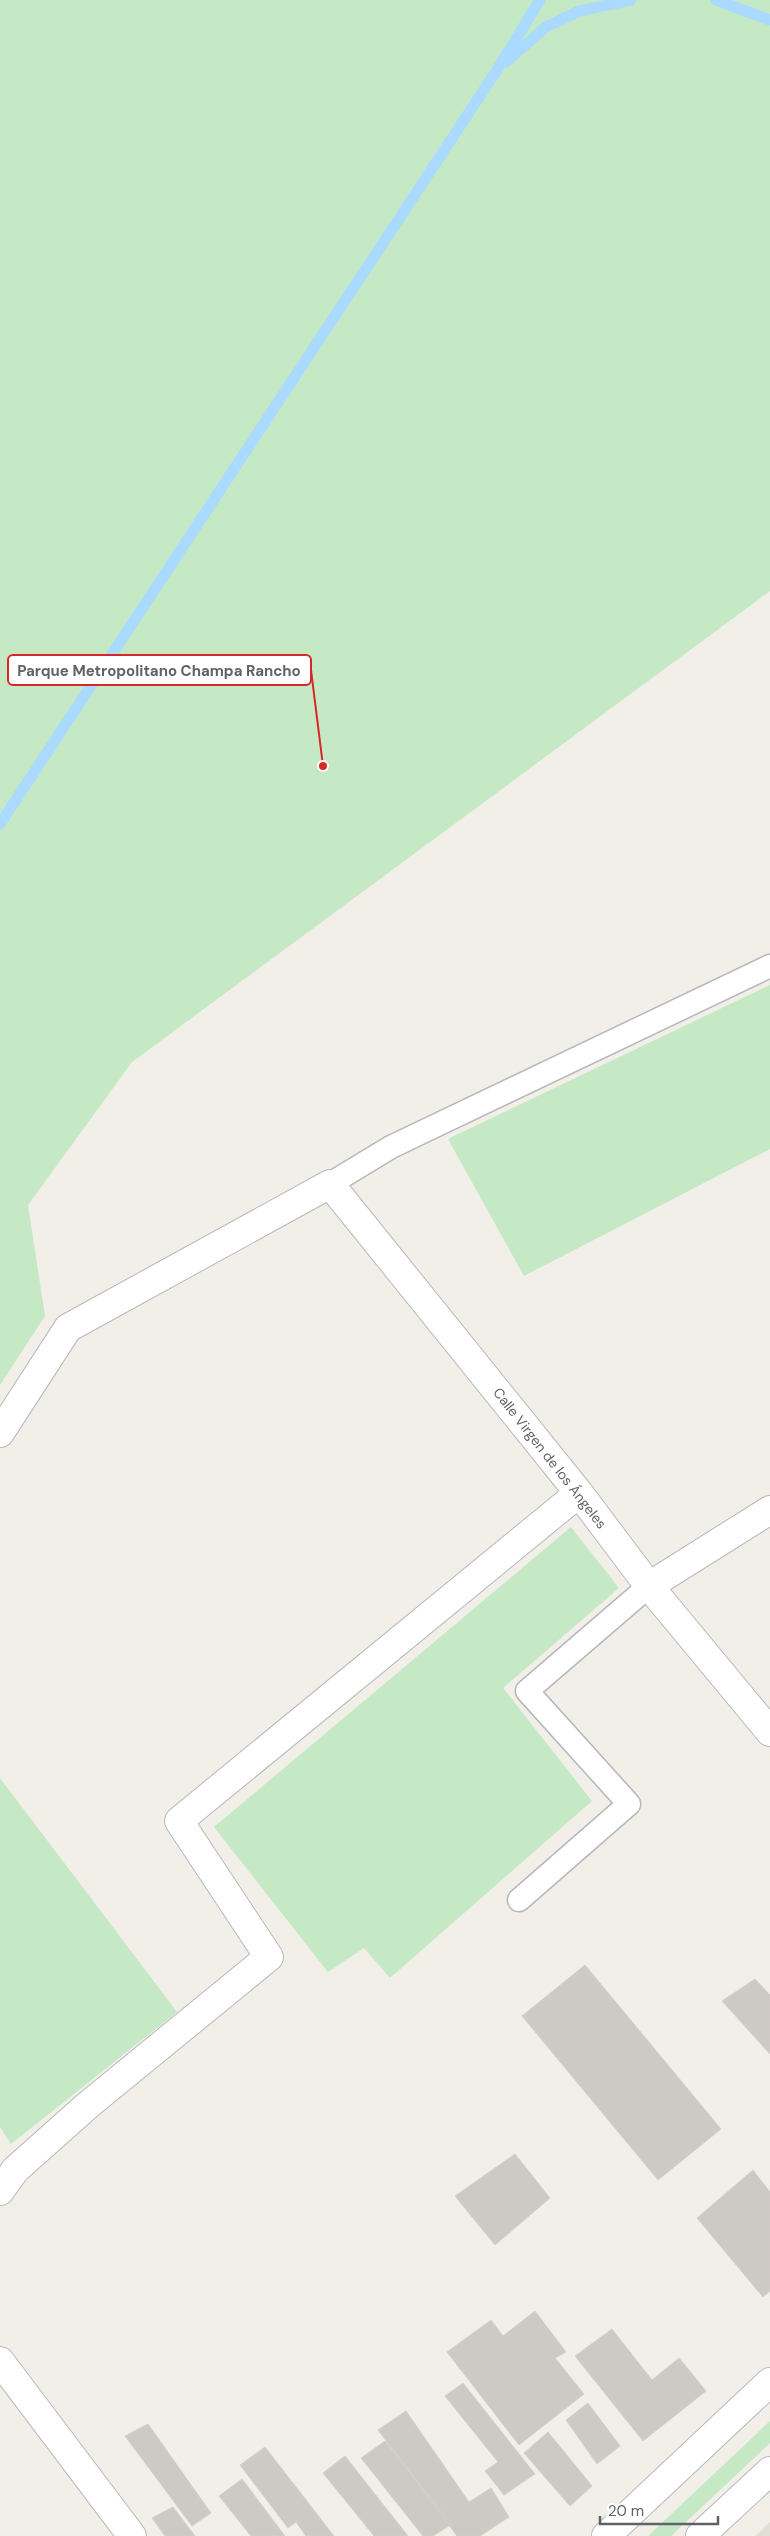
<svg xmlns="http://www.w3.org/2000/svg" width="770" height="2536" viewBox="0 0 770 2536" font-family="'DM Sans',sans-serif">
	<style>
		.education { fill: #e1ded6 }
		.green { fill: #c5e8c5 }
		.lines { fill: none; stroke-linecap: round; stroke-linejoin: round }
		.stream { stroke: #aadaff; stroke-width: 11 }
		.building { fill: #cccac5; stroke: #d6d1c6 }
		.lane-casing { stroke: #b5b8bc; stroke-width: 25 }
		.street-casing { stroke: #b5b8bc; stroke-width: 30 }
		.secondary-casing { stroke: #b6babf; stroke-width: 30 }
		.lane { stroke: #fff; stroke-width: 22 }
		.street { stroke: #fff; stroke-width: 28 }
		.secondary { stroke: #fff; stroke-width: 28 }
		.labels { text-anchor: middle; stroke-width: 4.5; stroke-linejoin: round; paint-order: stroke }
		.street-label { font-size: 14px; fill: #5f6368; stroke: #fff }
		.leader { fill: none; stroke: #d62828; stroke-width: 2 }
		.callout-dot { fill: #d62828; stroke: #fff; stroke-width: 2 }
		.callout { fill: #fff; stroke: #d62828; stroke-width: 2 }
		.callout-label { font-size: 15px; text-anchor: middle; font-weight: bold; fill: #5f6368 }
	</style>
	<rect width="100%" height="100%" fill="#f1efe8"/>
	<path class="education" d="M770,2522V2536H756Z"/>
	<path class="green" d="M0,0H770V591L132,1062L28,1205L45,1316L0,1385Z
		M770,985V1149L524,1276L448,1139Z
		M571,1527L619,1588L503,1688L592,1801L390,1978L364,1948L328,1972L214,1827Z
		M0,1778L177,2012L11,2144L0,2127Z
		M770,2421V2443L671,2536H648Z"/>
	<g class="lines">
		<path class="stream" d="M716,0L770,20
			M506,62L546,27L579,11L631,0
			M0,824L497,70L540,0"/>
	</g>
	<path class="building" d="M585,1965L721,2129L658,2180L522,2016Z
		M755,1979L770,1995V2054L722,2001Z
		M515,2154L550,2198L495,2245L455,2196Z
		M753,2170L770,2192V2291L763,2297L697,2218Z
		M535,2311L566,2352L555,2358L584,2394L519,2445L447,2352L491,2320L503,2336Z
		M612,2329L652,2380L679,2358L706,2391L643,2441L575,2356Z
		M463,2383L535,2474L504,2495L485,2471L498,2462L445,2396Z
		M588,2403L620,2446L597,2464L566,2420Z
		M406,2411L469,2502L491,2488L509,2517L480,2536H457L378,2430Z
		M148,2424L211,2513L192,2526L125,2436Z
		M548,2432L592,2486L570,2506L524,2453Z
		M385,2441L452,2524L433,2536H423L361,2458Z
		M265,2447L334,2536H306L296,2522L288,2528L240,2465Z
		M345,2456L408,2536H374L323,2473Z
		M242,2479L285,2536H251L219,2496Z
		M173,2507L195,2536H165L152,2518Z"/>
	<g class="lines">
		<defs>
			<path id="lane" d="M330,1184L391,1147L770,966
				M519,1900L629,1804L527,1691L649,1586"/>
			<path id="street" d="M0,1433L68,1328L330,1184L579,1493L649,1586L770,1732
				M649,1586L770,1510
				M0,2191L15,2170L88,2105L269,1957L179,1821L579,1493
				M0,2361L132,2536"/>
			<path id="secondary" d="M606,2536L770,2382
				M700,2536L770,2471"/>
		</defs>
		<use href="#lane" class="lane-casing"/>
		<use href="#street" class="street-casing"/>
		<use href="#secondary" class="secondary-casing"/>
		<use href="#lane" class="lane"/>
		<use href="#street" class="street"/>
		<use href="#secondary" class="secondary"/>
	</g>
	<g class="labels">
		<g class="street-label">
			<text transform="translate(550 1458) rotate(52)" y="5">Calle Virgen de los Ángeles</text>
		</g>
	</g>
	<path class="leader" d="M323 766L311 670"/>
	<circle class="callout-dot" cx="323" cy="766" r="5"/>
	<rect class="callout" x="8" y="655" width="303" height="30" rx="5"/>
	<g class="callout-label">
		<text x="159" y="676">Parque Metropolitano Champa Rancho</text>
	</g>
	<path d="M600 2516v8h118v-8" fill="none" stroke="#5f6368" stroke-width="2.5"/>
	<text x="608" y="2516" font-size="15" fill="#5f6368" stroke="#ffffff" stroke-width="4" paint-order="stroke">20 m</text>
</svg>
